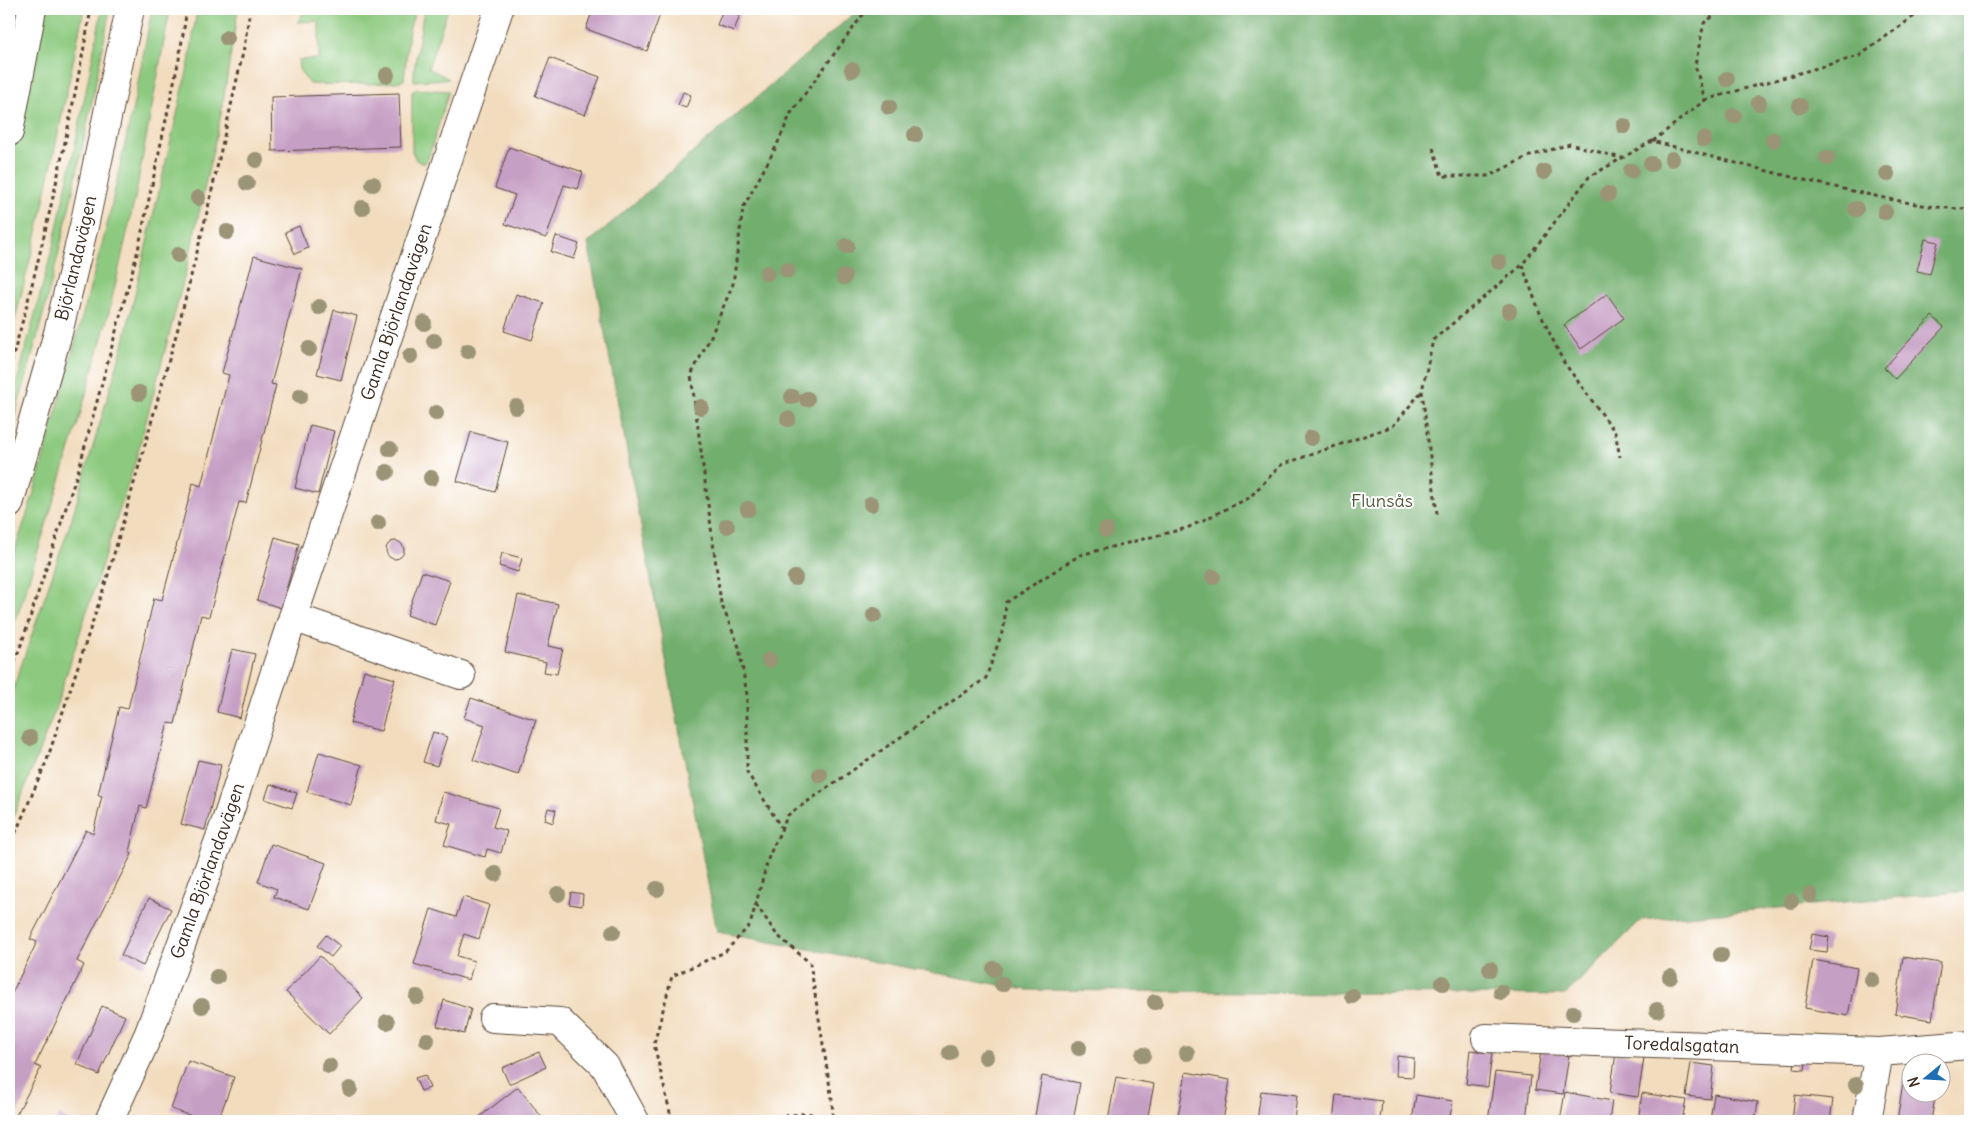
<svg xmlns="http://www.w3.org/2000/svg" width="1979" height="1130" viewBox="0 0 1979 1130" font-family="Delius,sans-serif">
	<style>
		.green { fill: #8dca80; stroke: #647a4f }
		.forest { fill: #72ae6e; stroke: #566c46 }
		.building { fill: #c69fc4 }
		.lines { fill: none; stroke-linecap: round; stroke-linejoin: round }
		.minor-casing { stroke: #564536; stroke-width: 30 }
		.path { stroke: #564536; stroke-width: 3; stroke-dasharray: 4 4; stroke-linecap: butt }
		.minor { stroke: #fff; stroke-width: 28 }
		.tree { fill: #9b9476 }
		.labels { text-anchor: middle; stroke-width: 4; stroke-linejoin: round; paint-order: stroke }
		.street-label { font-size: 18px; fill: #3b2a1e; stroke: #fff }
		.park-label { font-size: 18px; fill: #545a3b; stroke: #fff }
	</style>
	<rect width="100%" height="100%" fill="#fff"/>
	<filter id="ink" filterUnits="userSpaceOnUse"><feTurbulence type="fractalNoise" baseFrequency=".02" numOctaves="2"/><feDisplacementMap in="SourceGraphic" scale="10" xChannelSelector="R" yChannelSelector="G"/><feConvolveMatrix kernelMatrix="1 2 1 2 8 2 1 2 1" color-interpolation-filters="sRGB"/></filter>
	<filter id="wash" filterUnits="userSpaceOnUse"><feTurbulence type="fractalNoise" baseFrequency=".0096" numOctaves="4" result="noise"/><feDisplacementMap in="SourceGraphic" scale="20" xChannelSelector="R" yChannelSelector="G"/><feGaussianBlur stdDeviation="1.12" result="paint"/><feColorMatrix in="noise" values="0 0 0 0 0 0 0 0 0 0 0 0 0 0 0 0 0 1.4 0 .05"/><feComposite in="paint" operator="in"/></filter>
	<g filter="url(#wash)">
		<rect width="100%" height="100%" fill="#f2dcbe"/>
		<path class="green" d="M9,9H84L40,220L9,343Z
			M102,9H110C83,152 52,296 9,435V412L53,246L75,146Z
			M152,9H170L135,198L109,312L77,426L21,605L9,639V568L33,496L106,230L135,98Z
			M197,9H238L221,114L186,271L136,459L54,713L9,828V701L71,521L123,345L189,63Z
			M305,9H416L409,30L404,80C395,85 322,85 309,84L299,69L298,60L319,59V21L298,22Z
			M424,9H448L428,68L449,79L414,81V70Z
			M416,89L449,91L428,159L424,164L416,160L412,151V92Z"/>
		<path class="forest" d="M859,9H1970V891L1641,920L1565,995L1027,990L717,932L588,243Z"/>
		<g id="blocks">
			<path class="building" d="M593,9H662L647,51L586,29Z
				M723,9H742L734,31L717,25Z
				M550,58L600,77L585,115L535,96Z
				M683,92L691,95L686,108L678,105Z
				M399,93L401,147L272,151L271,97Z
				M509,147L583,172L578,189L564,185L546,238L505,224L515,195L495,188Z
				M299,226L308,248L295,254L285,232Z
				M556,236L579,244L574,259L551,252Z
				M1925,239L1938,242L1930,274L1917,271Z
				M254,256L302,269L271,384L276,385L246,503L239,502L209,617L201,615L175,724L168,723L146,808L140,806L129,852L132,854L77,961L84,965L35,1065L41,1068L13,1121H9V999L37,942L30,939L86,830L93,834L102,796L98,795L119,707L128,709L154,598L162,600L193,483L201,486L229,375L222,373Z
				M516,294L544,303L532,340L504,331Z
				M1607,294L1624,318L1581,349L1564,325Z
				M334,310L357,316L341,380L317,374Z
				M1932,316L1944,327L1895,379L1884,368Z
				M310,425L334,431L318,494L295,488Z
				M471,432L508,442L495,492L457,481Z
				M275,537L299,544L281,608L257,600Z
				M386 550a9 9 0 1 1 18 0a9 9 0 1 1-18 0Z
				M502,553L522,558L518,572L499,566Z
				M422,572L450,581L435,625L407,615Z
				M518,595L558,604L548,646L563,649L557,674L544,672L546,662L505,652Z
				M232,649L255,654L240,718L217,712Z
				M364,670L395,679L381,731L350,723Z
				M471,698L536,720L518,775L473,760L485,725L464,718Z
				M433,732L447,737L437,766L423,762Z
				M319,752L362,765L351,805L307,792Z
				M198,760L221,765L205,830L181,824Z
				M270,784L297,793L292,808L265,799Z
				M443,792L499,808L493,827L507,831L501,853L487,849L485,857L444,845L451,824L436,820Z
				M548,808L556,810L553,823L545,820Z
				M271,844L326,863L309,909L274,897L277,889L258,882Z
				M571,892L583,894L582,906L569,904Z
				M463,897L489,905L479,939L464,934L457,956L474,961L469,980L414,964L431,909L456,917Z
				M149,898L171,909L143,966L121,955Z
				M1812,934L1829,937L1827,952L1809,950Z
				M326,935L340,946L331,957L317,946Z
				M320,956L363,998L329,1034L286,992Z
				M1903,957L1941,963L1932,1020L1895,1014Z
				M1813,960L1857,968L1848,1016L1805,1008Z
				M444,1000L471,1009L464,1034L437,1026Z
				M102,1006L125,1016L99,1075L77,1064Z
				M1470,1050L1492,1053L1488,1087L1466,1084Z
				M1541,1051L1569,1055L1563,1094L1535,1090Z
				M539,1052L546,1067L509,1084L502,1068Z
				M1616,1053L1644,1058L1638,1097L1610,1093Z
				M1397,1056L1414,1058L1413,1077L1396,1076Z
				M1795,1060L1806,1061L1805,1070L1794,1069Z
				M188,1061L234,1077L218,1121H206L171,1109Z
				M1691,1063L1714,1066L1710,1099L1686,1096Z
				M1905,1069L1912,1070V1092H1936L1931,1121H1897Z
				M1186,1072L1230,1080L1223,1121H1177Z
				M1495,1072L1531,1076L1526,1121H1488Z
				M425,1075L430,1088L421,1091L415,1078Z
				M1042,1076L1080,1083L1073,1121H1034Z
				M1116,1077L1154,1084L1147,1121H1108Z
				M518,1087L544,1120L542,1121H474Z
				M1261,1091L1297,1095L1294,1121H1257Z
				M1565,1092L1612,1101L1609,1121H1560Z
				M1642,1093L1686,1100L1682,1121H1638Z
				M1714,1094L1758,1102L1755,1121H1710Z
				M1336,1095L1382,1101L1380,1121H1333Z
				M1416,1095L1453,1101L1449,1121H1412Z
				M1795,1095L1833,1099L1830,1121H1792Z
				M59,1115L70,1121H56Z"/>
		</g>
	</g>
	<g filter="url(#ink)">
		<use href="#blocks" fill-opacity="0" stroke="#564536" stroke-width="1"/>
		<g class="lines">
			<defs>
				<g id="minor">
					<path d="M9,132L32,9"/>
					<path id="s1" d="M9,504L58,333L84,226L130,9"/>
					<path d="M293,617L461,675"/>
					<path d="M493,1018L560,1022L605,1066L635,1121"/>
					<path id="s2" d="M1486,1038L1879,1052"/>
					<path id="s3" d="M109,1121L149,1033L229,813L293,617L499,9"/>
					<path d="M1867,1121L1879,1052L1970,1045"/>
				</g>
			</defs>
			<use href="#minor" class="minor-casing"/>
			<path class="path" d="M1705,100L1859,56L1920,12L1931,9
				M1653,141L1705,100L1695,65L1704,23L1723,9
				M1433,148L1442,176H1489L1527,157L1570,144L1621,158
				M1522,265L1540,313L1563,361L1615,432L1620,457
				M9,370C43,251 69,130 91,9
				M1437,514L1422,391L1433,340L1522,265L1589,177L1652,141C1720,159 1788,177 1857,192C1894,200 1932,209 1970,209
				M9,677L22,642L79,468L138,250L179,59L187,9
				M782,829L747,772V695L739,647L721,603L691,375L711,336L733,284L743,208L776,147L791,113L867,9
				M9,848L47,760L108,575L178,328L207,212L244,48L250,9
				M756,904L777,935L810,963L832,1100L833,1121
				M672,1121L654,1044L672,976L725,952L750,925L769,856L788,815L986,678L1004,627L1006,602L1080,555L1187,528L1249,498L1281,465L1393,426L1422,391
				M745,1121L808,1113L828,1121"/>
			<use href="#minor" class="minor"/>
		</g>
		<g class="tree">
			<circle cx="227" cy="38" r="8"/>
			<circle cx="852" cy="70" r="8"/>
			<circle cx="387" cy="75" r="8"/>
			<circle cx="1727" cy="79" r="8"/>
			<circle cx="1759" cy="103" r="8"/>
			<circle cx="1800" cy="106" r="8"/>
			<circle cx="889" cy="107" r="8"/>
			<circle cx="1734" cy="116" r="8"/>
			<circle cx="1624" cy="126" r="8"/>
			<circle cx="915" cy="135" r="8"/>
			<circle cx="1704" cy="139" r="8"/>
			<circle cx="1773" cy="140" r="8"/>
			<circle cx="1827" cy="158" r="8"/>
			<circle cx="1672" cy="159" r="8"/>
			<circle cx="256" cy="160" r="8"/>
			<circle cx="1651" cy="164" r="8"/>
			<circle cx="1631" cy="171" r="8"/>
			<circle cx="1544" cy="172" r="8"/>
			<circle cx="1887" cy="174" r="8"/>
			<circle cx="247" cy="183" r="8"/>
			<circle cx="373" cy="184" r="8"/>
			<circle cx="1608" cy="194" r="8"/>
			<circle cx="198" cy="198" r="8"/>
			<circle cx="362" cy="208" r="8"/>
			<circle cx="1856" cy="209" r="8"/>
			<circle cx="1885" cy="212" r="8"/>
			<circle cx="227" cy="232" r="8"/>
			<circle cx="847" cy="246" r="8"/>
			<circle cx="178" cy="255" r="8"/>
			<circle cx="1499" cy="262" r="8"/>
			<circle cx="787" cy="270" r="8"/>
			<circle cx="767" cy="273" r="8"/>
			<circle cx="844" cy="277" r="8"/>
			<circle cx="319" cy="307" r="8"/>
			<circle cx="1509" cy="311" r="8"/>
			<circle cx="424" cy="323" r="8"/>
			<circle cx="434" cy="341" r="8"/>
			<circle cx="309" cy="349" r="8"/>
			<circle cx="468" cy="351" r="8"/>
			<circle cx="410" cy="356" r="8"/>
			<circle cx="139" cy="393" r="8"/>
			<circle cx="300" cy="396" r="8"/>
			<circle cx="792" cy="397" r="8"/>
			<circle cx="807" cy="399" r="8"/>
			<circle cx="516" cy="407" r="8"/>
			<circle cx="701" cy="407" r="8"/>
			<circle cx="436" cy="413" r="8"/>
			<circle cx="788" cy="419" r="8"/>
			<circle cx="1311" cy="438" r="8"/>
			<circle cx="390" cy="449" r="8"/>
			<circle cx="387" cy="472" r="8"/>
			<circle cx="431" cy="478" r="8"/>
			<circle cx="871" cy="504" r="8"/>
			<circle cx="748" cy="509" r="8"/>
			<circle cx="378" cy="523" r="8"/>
			<circle cx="727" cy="526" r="8"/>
			<circle cx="1106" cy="530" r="8"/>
			<circle cx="1213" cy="577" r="8"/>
			<circle cx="795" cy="578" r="8"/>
			<circle cx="874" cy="615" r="8"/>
			<circle cx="769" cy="660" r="8"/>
			<circle cx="30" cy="738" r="8"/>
			<circle cx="820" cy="775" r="8"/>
			<circle cx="495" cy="874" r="8"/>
			<circle cx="657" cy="889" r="8"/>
			<circle cx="558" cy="894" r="8"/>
			<circle cx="1810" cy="895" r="8"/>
			<circle cx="1791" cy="901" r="8"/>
			<circle cx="613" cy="932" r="8"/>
			<circle cx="1721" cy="955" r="8"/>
			<circle cx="994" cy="969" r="8"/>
			<circle cx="1490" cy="969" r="8"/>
			<circle cx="217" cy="977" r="8"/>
			<circle cx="1670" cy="977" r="8"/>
			<circle cx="1872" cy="980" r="8"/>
			<circle cx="1443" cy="983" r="8"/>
			<circle cx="1002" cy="984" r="8"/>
			<circle cx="1501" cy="992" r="8"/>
			<circle cx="1352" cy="996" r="8"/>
			<circle cx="417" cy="997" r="8"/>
			<circle cx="1155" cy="1002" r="8"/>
			<circle cx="202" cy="1006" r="8"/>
			<circle cx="1657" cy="1010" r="8"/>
			<circle cx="1573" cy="1013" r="8"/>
			<circle cx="387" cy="1022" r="8"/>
			<circle cx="427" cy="1040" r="8"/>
			<circle cx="1079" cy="1048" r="8"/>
			<circle cx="950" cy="1053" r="8"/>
			<circle cx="1187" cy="1053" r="8"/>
			<circle cx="1143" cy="1055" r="8"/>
			<circle cx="986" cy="1057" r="8"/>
			<circle cx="329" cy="1066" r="8"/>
			<circle cx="1856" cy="1085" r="8"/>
			<circle cx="350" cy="1089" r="8"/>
		</g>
	</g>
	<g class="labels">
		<g class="street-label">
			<text dy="6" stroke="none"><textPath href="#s1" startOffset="255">Björlandavägen</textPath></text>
			<text dy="6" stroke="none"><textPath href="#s3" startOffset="859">Gamla Björlandavägen</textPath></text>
			<text dy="6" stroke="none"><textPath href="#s3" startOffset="269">Gamla Björlandavägen</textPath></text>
			<text dy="6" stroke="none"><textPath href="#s2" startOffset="196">Toredalsgatan</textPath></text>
		</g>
		<g class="park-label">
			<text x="1382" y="507">Flunsås</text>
		</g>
	</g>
	<rect width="1979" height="1130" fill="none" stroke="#fff" stroke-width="30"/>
	<g transform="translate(1926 1078) rotate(252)"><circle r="24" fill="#ffffff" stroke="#b1aaa5"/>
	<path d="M0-4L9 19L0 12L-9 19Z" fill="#1f6fb2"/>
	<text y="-8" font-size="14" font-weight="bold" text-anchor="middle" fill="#3b2a1e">N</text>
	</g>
</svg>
